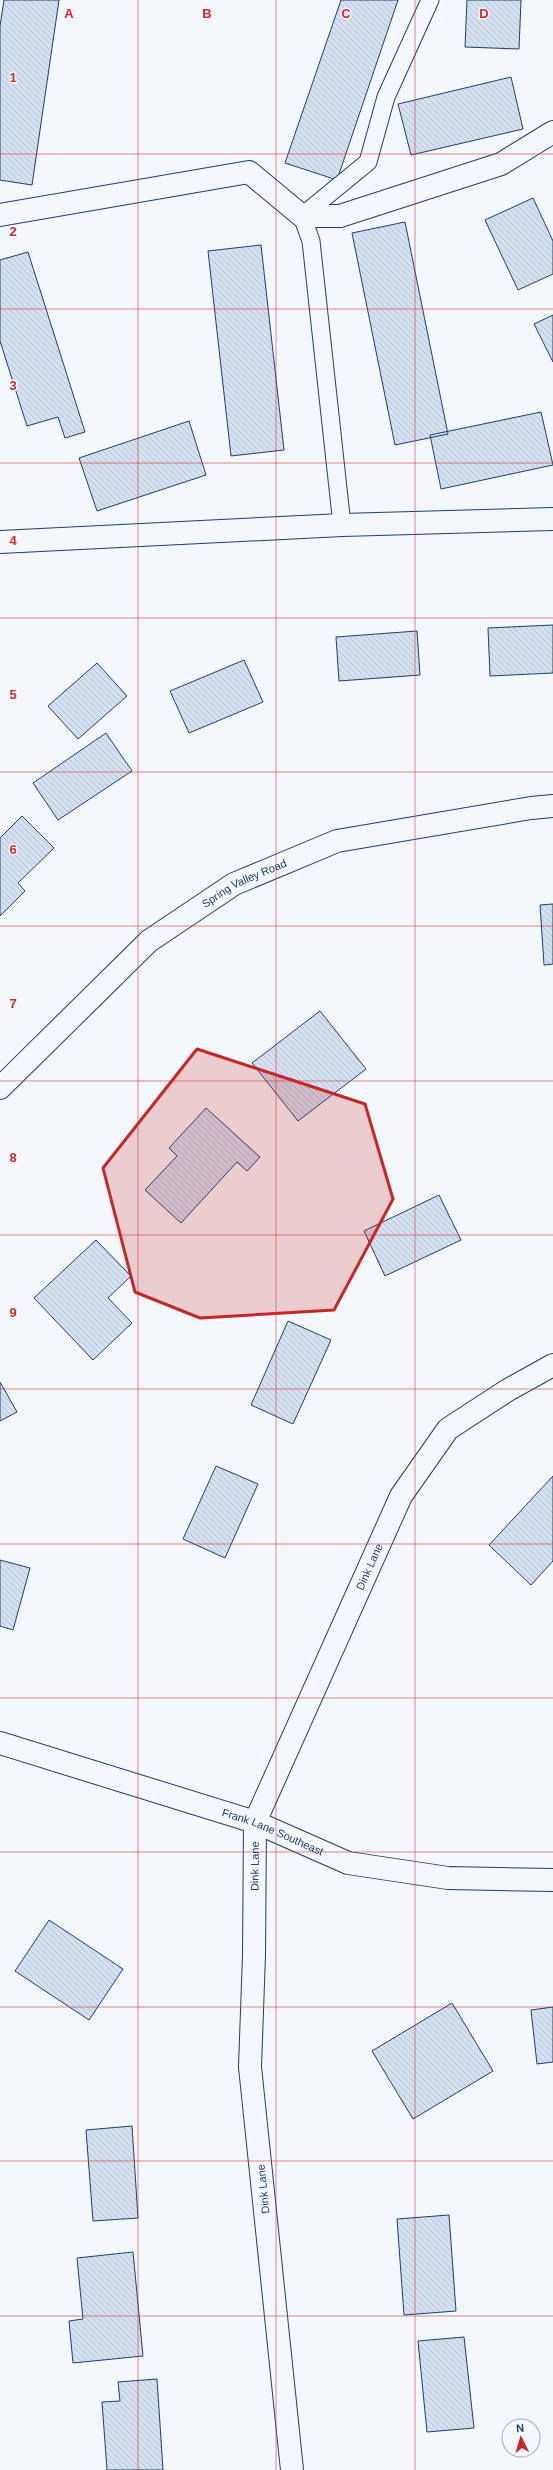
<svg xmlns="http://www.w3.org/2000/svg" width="553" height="2470" viewBox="0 0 553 2470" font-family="Arial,sans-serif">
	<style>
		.building { fill: url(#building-back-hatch); stroke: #1d3f73 }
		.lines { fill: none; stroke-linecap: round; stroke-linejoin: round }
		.service-casing { stroke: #1d3f73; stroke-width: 19 }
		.minor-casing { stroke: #1d3f73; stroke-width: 24 }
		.service { stroke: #f4f7fb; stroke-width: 17 }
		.minor { stroke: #f4f7fb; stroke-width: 22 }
		.marked { fill: #c62828; fill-opacity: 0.2; stroke: #c62828; stroke-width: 3; stroke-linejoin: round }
		.grid { fill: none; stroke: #d62828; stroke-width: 1; stroke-opacity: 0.55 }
		.labels { text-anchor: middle; stroke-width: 3; stroke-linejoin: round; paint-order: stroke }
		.street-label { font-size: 11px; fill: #1d3f73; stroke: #f4f7fb }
		.grid-label { font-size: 13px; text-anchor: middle; font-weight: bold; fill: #d62828; stroke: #f4f7fb; stroke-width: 3; stroke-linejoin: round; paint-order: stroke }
	</style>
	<defs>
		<pattern id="building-back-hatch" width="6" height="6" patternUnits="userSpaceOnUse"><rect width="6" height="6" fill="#d5e0f0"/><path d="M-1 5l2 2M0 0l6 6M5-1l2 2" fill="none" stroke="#b6c1d1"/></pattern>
	</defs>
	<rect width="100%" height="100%" fill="#f4f7fb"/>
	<path class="building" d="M4,0H59L32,185L0,180V26Z
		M341,0H398L337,180L285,163Z
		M467,0H521L519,49L465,47Z
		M511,77L523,129L411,155L398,104Z
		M533,198L553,241V274L518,290L485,220Z
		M405,222L448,434L395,445L352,233Z
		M261,245L284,450L231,456L208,251Z
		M28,252L85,432L65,438L58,417L27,426L0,341V260Z
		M553,315V362L534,324Z
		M541,412L553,465L441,489L430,435Z
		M189,421L206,475L97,511L79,458Z
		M553,625V673L490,676L488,628Z
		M417,631L420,675L339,681L336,637Z
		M244,660L263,702L189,733L170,691Z
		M97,663L127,696L78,739L48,706Z
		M106,733L132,771L58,820L33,783Z
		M22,816L54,848L18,883L25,891L0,916V838Z
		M553,904V964L544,965L540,905Z
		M320,1011L366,1069L298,1121L252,1063Z
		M206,1108L260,1157L247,1171L237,1162L181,1223L145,1190L177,1156L169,1148Z
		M439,1195L461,1240L385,1276L364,1231Z
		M96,1240L131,1276L108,1298L132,1323L93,1360L34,1298Z
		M288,1321L331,1340L293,1424L251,1405Z
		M0,1382L17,1412L0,1421Z
		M216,1466L258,1484L225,1558L183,1539Z
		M553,1476V1561L531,1585L489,1545Z
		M0,1560L30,1568L13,1630L0,1626Z
		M49,1920L123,1969L89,2020L15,1971Z
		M452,2003L493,2071L413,2119L372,2051Z
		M553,2007V2062L537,2064L531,2010Z
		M132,2126L138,2218L93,2221L86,2130Z
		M449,2215L456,2311L404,2315L397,2219Z
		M133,2252L143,2356L73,2363L69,2321L83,2319L77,2258Z
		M464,2337L474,2428L427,2432L418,2341Z
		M157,2379L163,2470H107L102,2402L120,2401L118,2382Z"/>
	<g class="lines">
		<defs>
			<path id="service" d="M342,525L311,241L302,216L368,162L386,97L430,0"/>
			<g id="minor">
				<path d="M0,215L249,172L302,216H340L501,164L553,132"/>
				<path d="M0,542L342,525L553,519"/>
				<path id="s1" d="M0,1088L149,941L234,884L337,841L531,808L553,806"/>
				<path id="s2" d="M0,1743L255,1822L348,1863L448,1878L553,1880"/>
				<path id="s3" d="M292,2470L250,2067L254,1955L255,1822L401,1496L448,1429L508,1390L553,1365"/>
			</g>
		</defs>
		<use href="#service" class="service-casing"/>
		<use href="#minor" class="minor-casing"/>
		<use href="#service" class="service"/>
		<use href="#minor" class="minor"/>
	</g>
	<path class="marked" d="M197,1049L365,1104L393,1199L334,1310L200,1318L135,1292L103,1168Z"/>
	<path class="grid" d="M138,0V2470M276,0V2470M415,0V2470M0,154H553M0,309H553M0,463H553M0,618H553M0,772H553M0,926H553M0,1081H553M0,1235H553M0,1389H553M0,1544H553M0,1698H553M0,1852H553M0,2007H553M0,2161H553M0,2316H553"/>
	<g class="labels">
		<g class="street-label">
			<text dy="4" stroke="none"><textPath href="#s1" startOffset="321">Spring Valley Road</textPath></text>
			<text dy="4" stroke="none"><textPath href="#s3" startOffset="930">Dink Lane</textPath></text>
			<text dy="4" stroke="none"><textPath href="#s2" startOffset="287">Frank Lane Southeast</textPath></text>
			<text dy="4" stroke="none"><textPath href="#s3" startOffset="606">Dink Lane</textPath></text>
			<text transform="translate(263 2189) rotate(-96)" y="4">Dink Lane</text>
		</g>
	</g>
	<g class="grid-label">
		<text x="69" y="18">A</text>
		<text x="207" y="18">B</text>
		<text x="346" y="18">C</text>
		<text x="484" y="18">D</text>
		<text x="13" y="82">1</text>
		<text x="13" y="236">2</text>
		<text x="13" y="390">3</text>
		<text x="13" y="545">4</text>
		<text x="13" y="699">5</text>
		<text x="13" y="854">6</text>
		<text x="13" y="1008">7</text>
		<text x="13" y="1162">8</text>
		<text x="13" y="1317">9</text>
	</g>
	<g transform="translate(521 2438) rotate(355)"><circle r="19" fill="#f4f7fb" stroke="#9eadc5"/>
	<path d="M0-3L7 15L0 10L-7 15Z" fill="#c62828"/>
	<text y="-6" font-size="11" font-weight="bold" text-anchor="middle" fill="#1d3f73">N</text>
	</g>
</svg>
